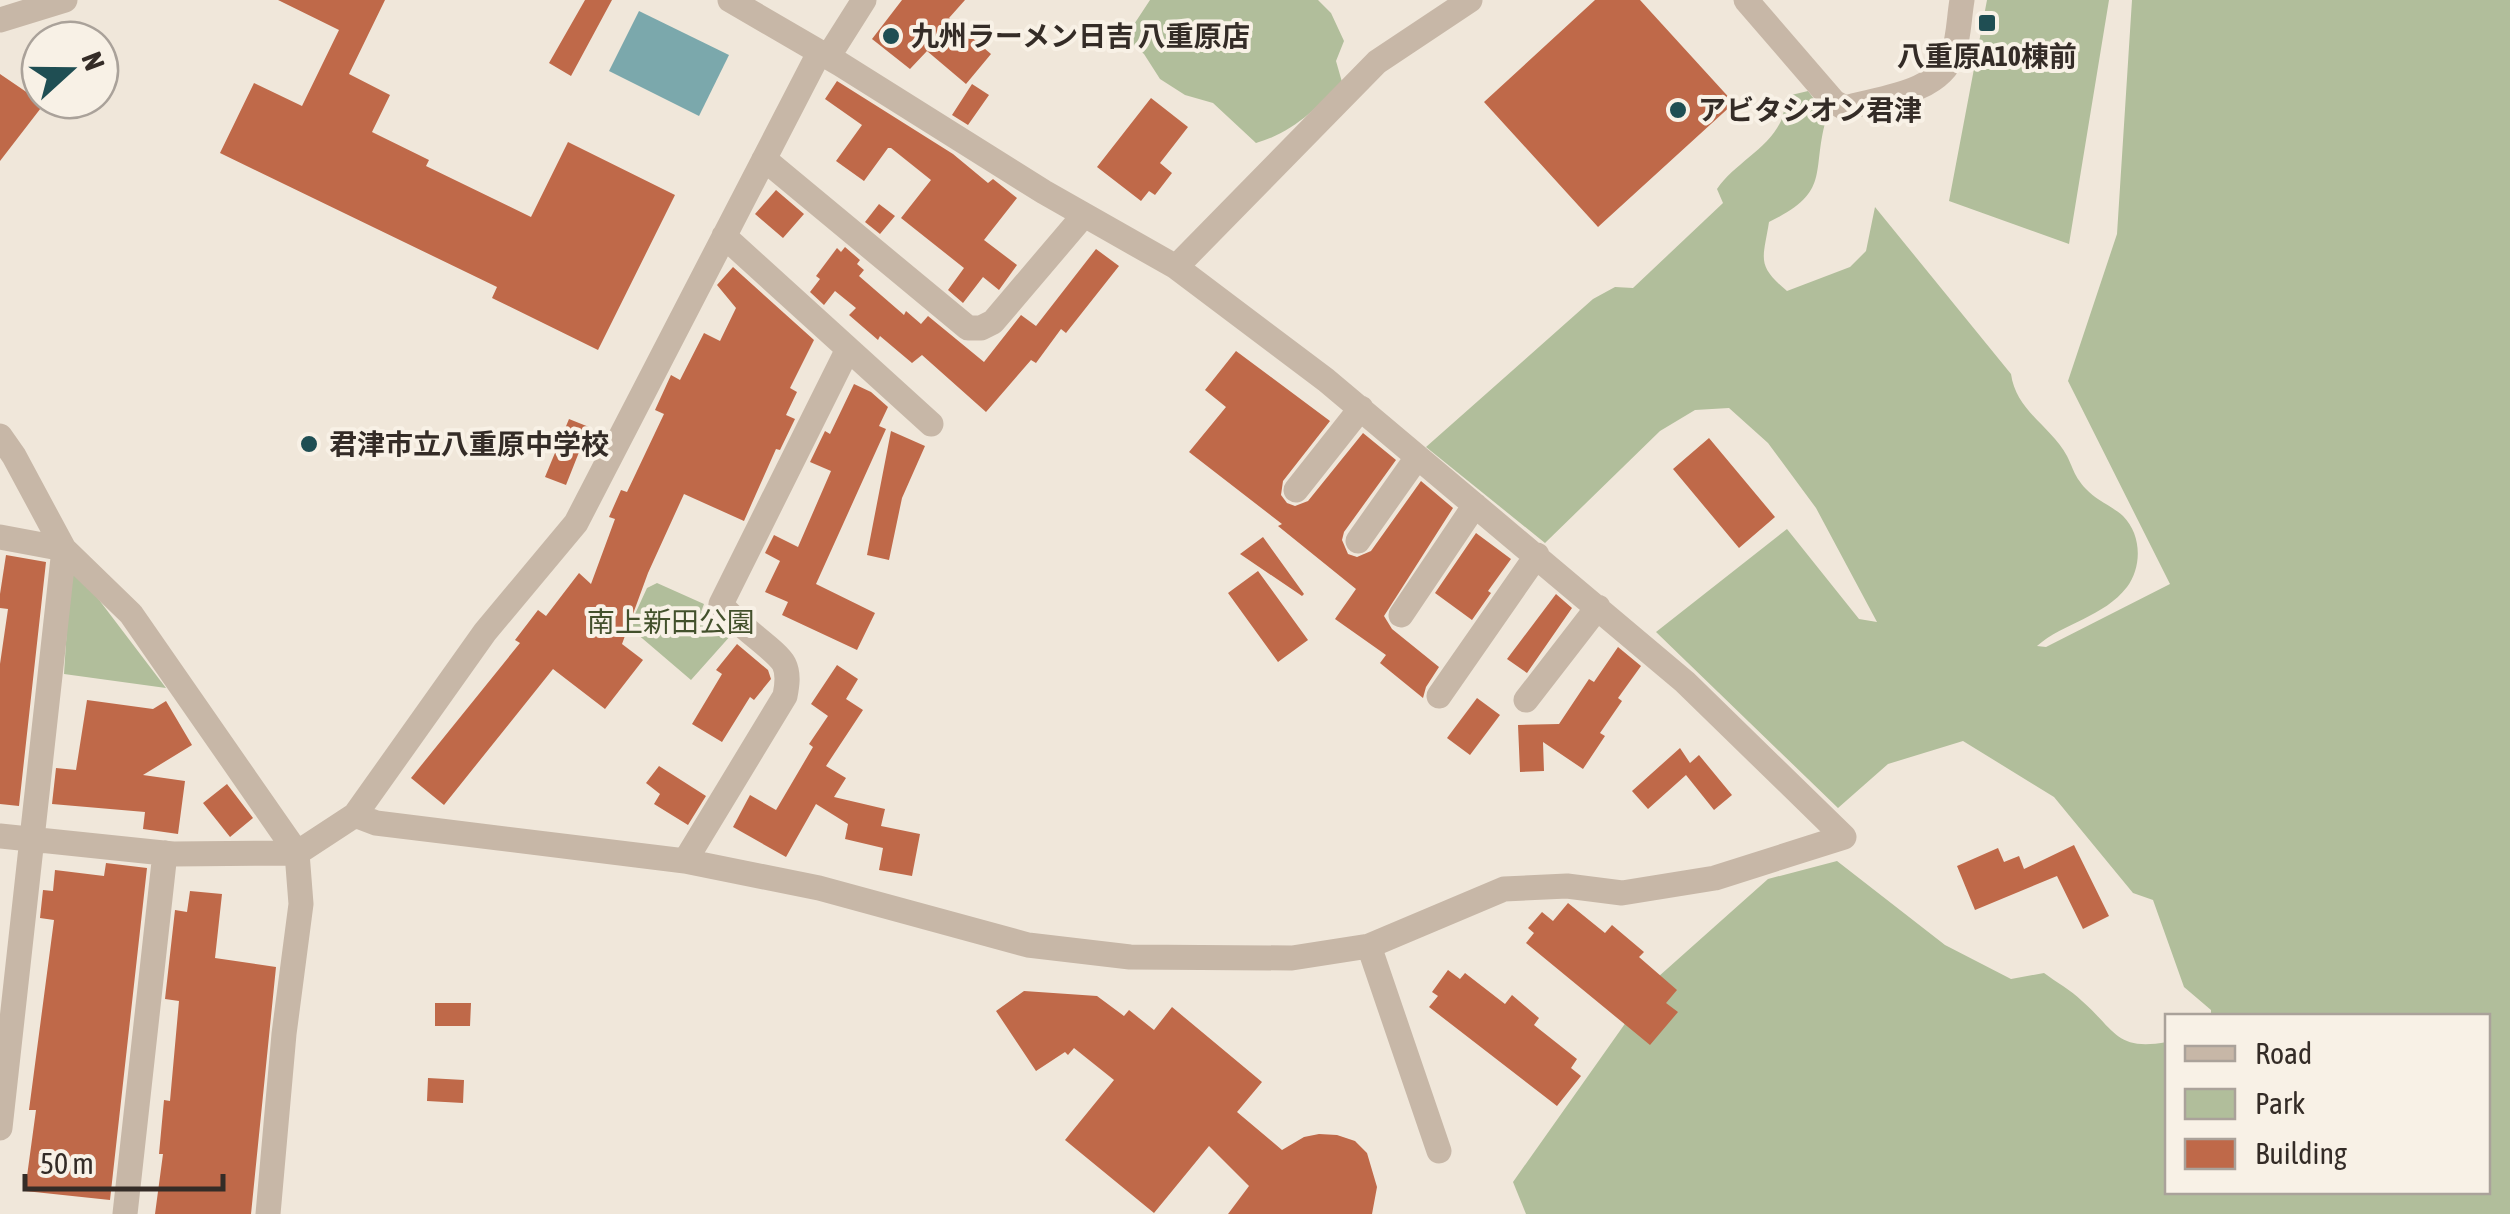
<svg xmlns="http://www.w3.org/2000/svg" width="2510" height="1214" viewBox="0 0 2510 1214" font-family="'Asap Condensed','Noto Sans JP',sans-serif">
	<style>
		.green { fill: #b1be9b }
		.water { fill: #7ba8ac }
		.building { fill: #bf6949 }
		.lines { fill: none; stroke-linecap: round; stroke-linejoin: round }
		.minor { stroke: #c7b7a7; stroke-width: 25 }
		.poi-dot { fill: #1f4e53; stroke: #f8f1e6; stroke-width: 4 }
		.labels { text-anchor: middle; stroke-width: 8; stroke-linejoin: round; paint-order: stroke }
		.poi-label { font-size: 28px; font-weight: bold; fill: #342c27; stroke: #f8f1e6; text-anchor: start }
		.park-label { font-size: 28px; fill: #43512c; stroke: #f8f1e6 }
	</style>
	<rect width="100%" height="100%" fill="#f0e7da"/>
	<path class="green" d="M1150,0H1318L1331,13L1344,41L1336,61L1342,82C1317,108 1292,133 1256,143L1213,103L1185,95L1160,79L1144,54L1125,38Z
		M1987,0H2109L2069,244L1949,201Z
		M2132,0H2510V1214H1526L1513,1182L1658,977L1768,879L1837,861L1945,945L2011,979L2044,973C2056,982 2071,990 2082,1001C2116,1031 2116,1051 2167,1042L2168,1192H2488V1016H2211V1010L2184,987L2153,900L2133,893L2054,797L1963,741L1888,764L1838,808L1656,632L1787,529L1859,619L1877,622L1816,508L1768,443L1729,408L1695,410L1660,431L1545,543L1426,447L1593,299L1615,287L1633,288L1723,203L1717,189C1734,164 1768,149 1781,121C1784,114 1785,104 1787,96L1808,91L1827,116C1810,173 1833,191 1769,222C1763,260 1756,265 1787,291L1850,267L1866,251L1875,207L2011,374C2016,411 2051,426 2067,456C2074,470 2074,476 2086,489C2096,500 2112,506 2123,516C2142,535 2142,567 2127,587C2104,617 2063,623 2037,646L2046,647L2170,584L2068,381L2117,234Z
		M71,563L166,688L64,674Z
		M657,583L704,604L701,612L732,634L691,680L629,627L647,588Z"/>
	<path class="water" d="M639,11L729,55L699,116L609,71Z"/>
	<path class="building" d="M278,0H385L349,74L390,95L372,132L429,160L426,166L531,217L568,142L675,195L598,350L492,298L497,287L220,153L254,83L302,106L339,30Z
		M585,0H612L571,76L549,63Z
		M902,0H965L949,18L991,54L966,84L927,51L910,69L872,39Z
		M1595,0H1640L1734,103L1598,227L1484,102Z
		M0,74L44,104L0,161Z
		M837,81L953,154L988,183L993,179L1017,198L984,240L1017,265L999,290L983,277L963,303L948,290L964,268L901,218L931,180L891,148H888L864,181L836,161L862,125L825,99Z
		M972,84L989,95L968,125L952,115Z
		M1151,98L1188,127L1160,163L1172,173L1155,195L1149,191L1141,201L1097,167Z
		M776,190L804,214L783,238L755,214Z
		M879,204L895,216L880,234L865,222Z
		M845,247L860,260L857,264L864,270L859,276L904,315L906,311L921,324L928,316L984,362L1021,315L1036,326L1096,249L1119,266L1066,333L1061,329L1036,363L1031,360L986,412L922,355L912,363L880,336L878,340L849,315L856,308L835,291L824,305L810,292L820,279L816,276L837,248L841,252Z
		M733,267L814,340L790,388L797,392L786,415L795,419L780,450L776,449L744,521L684,494L648,573L622,644L643,660L605,709L553,669L444,805L411,778L520,643L515,640L538,610L546,616L579,573L591,584L615,519L609,517L621,490L627,492L664,414L655,410L671,375L680,380L704,333L720,341L736,308L717,285Z
		M1236,351L1330,421L1283,481L1281,495L1287,503L1295,506L1308,501L1363,433L1396,460L1344,532L1342,540L1348,554L1357,557L1371,551L1421,481L1453,508L1384,616L1392,629L1439,667L1426,687L1423,698L1380,663L1386,655L1335,619L1356,589L1278,526L1282,524L1189,452L1226,407L1205,390Z
		M854,384L871,392L888,407L879,426L886,429L816,584L875,613L857,650L782,615L788,602L765,592L780,561L765,553L774,535L798,547L831,471L810,462L825,431L830,434Z
		M569,419L589,427L566,485L545,477Z
		M891,431L925,446L902,498L889,560L867,555Z
		M1709,438L1775,517L1739,548L1673,469Z
		M1476,533L1511,559L1488,591L1491,593L1472,620L1435,593Z
		M1263,537L1304,594L1302,596L1240,554Z
		M6,555L46,562L19,806L0,804V664L8,609L0,608V594Z
		M1258,571L1308,640L1278,662L1228,593Z
		M1556,594L1572,608L1527,673L1507,659Z
		M737,644L768,670L771,679L754,700L750,697L722,742L692,724L722,674L716,670Z
		M1618,647L1641,666L1618,698L1622,701L1600,733L1605,736L1583,769L1543,742L1544,771L1520,772L1518,725L1559,724L1589,679L1594,682Z
		M837,665L858,679L846,699L863,710L826,766L846,778L834,797L885,809L881,826L920,834L912,876L879,870L883,848L845,839L848,824L816,804L786,857L733,827L750,795L776,810L813,747L809,744L828,716L811,704Z
		M1477,698L1500,715L1470,755L1447,738Z
		M87,700L153,709L166,701L192,745L143,775L185,781L178,834L143,829L145,812L52,804L56,768L76,770Z
		M1680,748L1690,763L1699,755L1732,795L1714,810L1686,775L1648,809L1632,791Z
		M659,766L706,796L688,825L654,804L660,794L646,783Z
		M227,784L253,818L230,837L203,803Z
		M2074,845L2109,916L2083,929L2057,876L1975,910L1957,866L1998,848L2004,862L2019,856L2024,869Z
		M106,863L147,868L110,1200L25,1191L36,1110H29L54,920L40,918L43,890L53,891L55,870L104,876Z
		M190,891L222,894L215,958L276,967L251,1214H155L163,1154H159L164,1100L170,1101L179,1001L165,999L175,910L187,912Z
		M1568,903L1605,933L1612,925L1644,952L1639,957L1677,990L1666,1003L1678,1012L1650,1045L1526,943L1534,933L1528,928L1542,912L1553,921Z
		M1448,970L1460,979L1465,973L1505,1004L1512,995L1539,1018L1534,1025L1577,1059L1571,1068L1581,1076L1557,1106L1429,1007L1438,996L1432,992Z
		M1024,991L1097,996L1124,1016L1129,1010L1154,1030L1172,1007L1262,1082L1237,1112L1282,1150L1304,1137L1319,1134L1337,1135L1355,1141L1367,1153L1377,1187L1372,1214H1228L1249,1186L1209,1146L1154,1213L1065,1140L1114,1080L1074,1048L1068,1055L1065,1052L1036,1071L996,1011Z
		M435,1003H471L470,1026H435Z
		M428,1078L464,1080L463,1103L427,1101Z"/>
	<g class="lines">
		<path class="minor" d="M1746,0L1834,102L1845,108C1879,98 1940,93 1953,54C1959,38 1959,17 1962,0
			M0,20L65,0
			M828,57L864,0
			M764,159L968,328H981L993,322L1084,215
			M724,236L931,424
			M1176,267L1377,62L1470,0
			M0,436L14,456L64,549L131,614L297,853L301,904L284,1034L268,1214
			M1296,490L1361,408
			M0,537L64,549
			M1358,541L1416,459
			M1401,615L1475,505
			M1439,696L1537,555
			M1526,700L1598,607
			M355,815L376,823L685,861L819,888L1028,945L1130,957L1292,958L1369,946L1504,889L1567,886L1622,893L1715,878L1844,837L1685,682L1326,380L1176,267L1044,192L840,64L730,0
			M0,836L173,854L297,853L355,815L485,632L576,523L819,53
			M685,861L785,696C787,686 789,674 784,664C777,650 736,625 721,604L848,349
			M1369,946L1439,1151
			M0,1128L64,549
			M125,1214L165,853"/>
	</g>
	<g class="poi-dot">
		<rect x="1977" y="13" width="20" height="20" rx="5"/>
		<circle cx="891" cy="36" r="10"/>
		<circle cx="1678" cy="110" r="10"/>
		<circle cx="309" cy="444" r="10"/>
	</g>
	<g class="labels">
		<g class="poi-label">
			<text x="911" y="46">九州ラーメン日吉 八重原店</text>
			<text x="1987" y="66" text-anchor="middle">八重原A10棟前</text>
			<text x="1698" y="120">アビタシオン君津</text>
			<text x="329" y="454">君津市立八重原中学校</text>
		</g>
		<g class="park-label">
			<text x="671" y="632">南上新田公園</text>
		</g>
	</g>
	<rect x="2165" y="1014" width="325" height="180" fill="#f8f1e6" stroke="#aaa29a" stroke-width="2.5"/>
	<rect x="2185" y="1046" width="50" height="15" fill="#c7b7a7" stroke="#aaa29a" stroke-width="2.5"/>
	<text x="2255" y="1064" font-size="30" fill="#342c27">Road</text>
	<rect x="2185" y="1089" width="50" height="30" fill="#b1be9b" stroke="#aaa29a" stroke-width="2.5"/>
	<text x="2255" y="1114" font-size="30" fill="#342c27">Park</text>
	<rect x="2185" y="1139" width="50" height="30" fill="#bf6949" stroke="#aaa29a" stroke-width="2.5"/>
	<text x="2255" y="1164" font-size="30" fill="#342c27">Building</text>
	<g transform="translate(70 70) rotate(69)"><circle r="48" fill="#f8f1e6" stroke="#aaa29a" stroke-width="2.5"/>
	<path d="M0-8L18 38L0 25L-18 38Z" fill="#1f4e53"/>
	<text y="-15" font-size="28" font-weight="bold" text-anchor="middle" fill="#342c27">N</text>
	</g>
	<path d="M25 1174v15h198v-15" fill="none" stroke="#342c27" stroke-width="5"/>
	<text x="40" y="1174" font-size="30" fill="#342c27" stroke="#f8f1e6" stroke-width="8" paint-order="stroke">50 m</text>
</svg>
